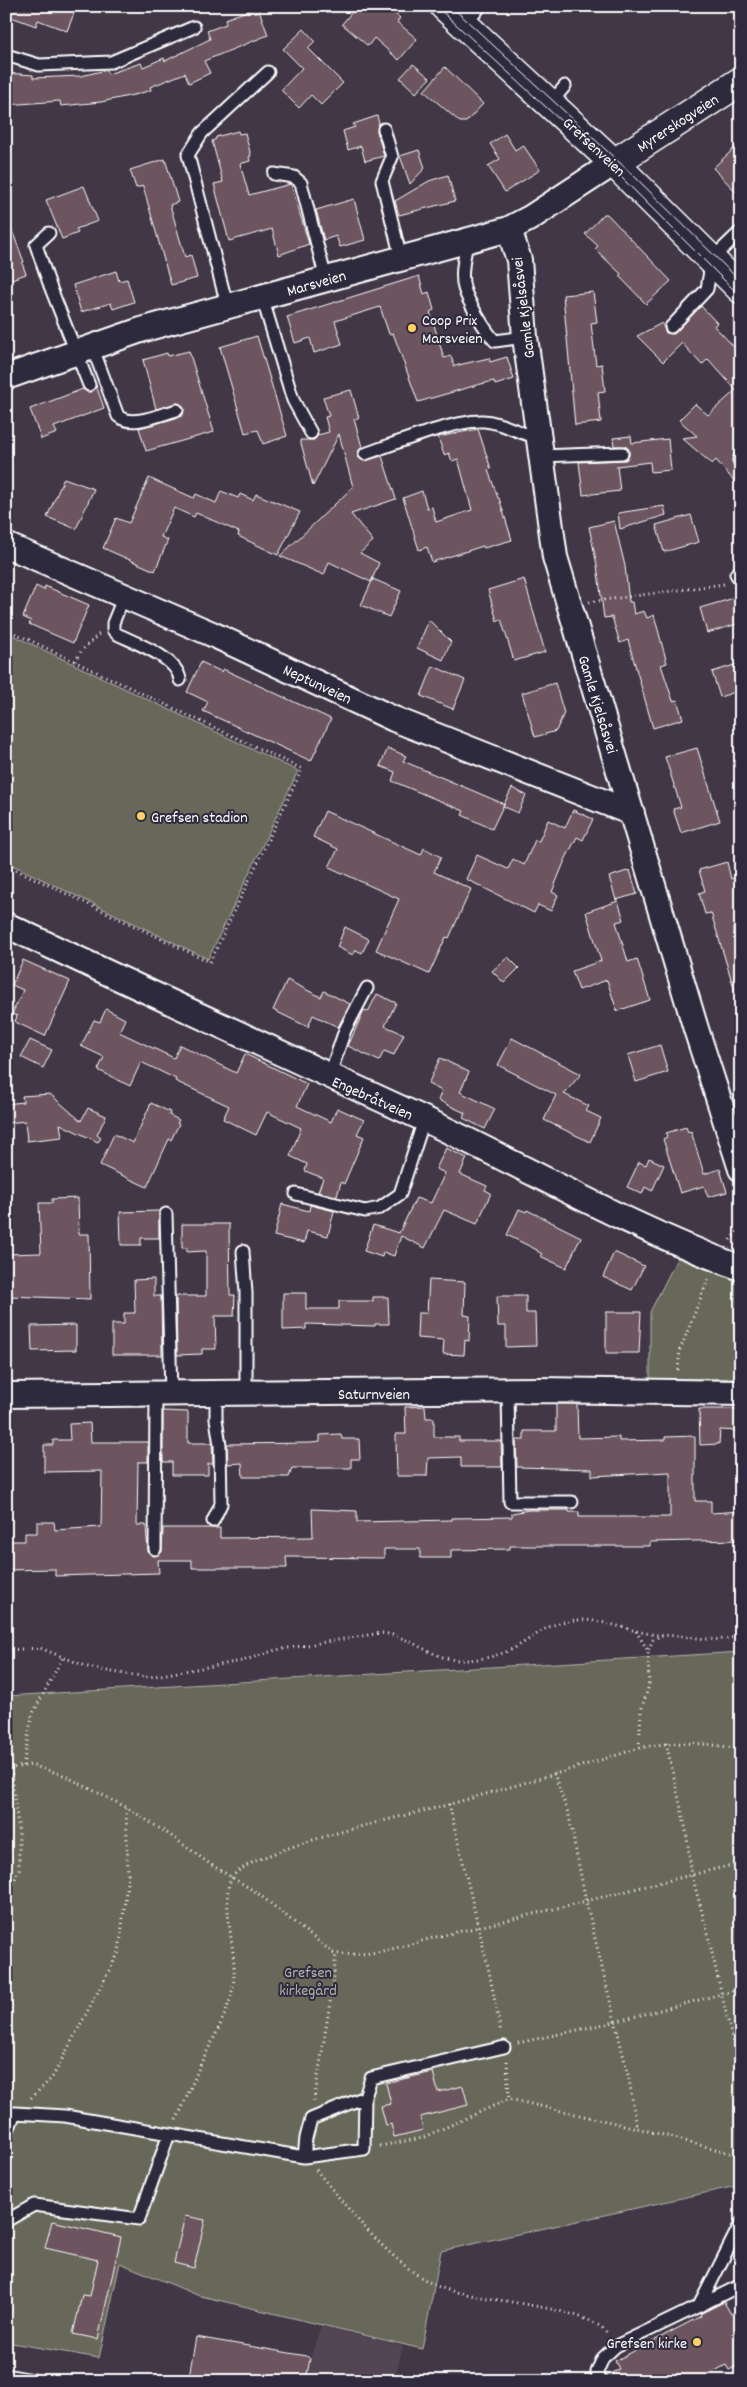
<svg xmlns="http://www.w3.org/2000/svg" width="747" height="2387" viewBox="0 0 747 2387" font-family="Dekko,sans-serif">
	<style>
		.built { fill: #524452 }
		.green { fill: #67685a; stroke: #b3b4ac }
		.building { fill: #6c555e; stroke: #fff }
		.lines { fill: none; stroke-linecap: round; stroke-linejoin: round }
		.lane-casing { stroke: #fff; stroke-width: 15 }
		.street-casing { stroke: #fff; stroke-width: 28 }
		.secondary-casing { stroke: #fff; stroke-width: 31 }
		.path { stroke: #fff; stroke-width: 3; stroke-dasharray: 1 4; stroke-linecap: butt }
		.lane { stroke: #2f2a3d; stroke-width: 11 }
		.street { stroke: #2f2a3d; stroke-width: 24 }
		.secondary { stroke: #2f2a3d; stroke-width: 28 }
		.tram { stroke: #fff; stroke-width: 1 }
		.poi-dot { fill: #ffd166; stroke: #2f2a3d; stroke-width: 2 }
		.labels { text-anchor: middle; stroke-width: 4; stroke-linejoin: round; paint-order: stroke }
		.street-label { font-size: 16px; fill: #fff; stroke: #2f2a3d }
		.poi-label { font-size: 16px; fill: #fff; stroke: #2f2a3d; text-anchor: start }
		.park-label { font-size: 16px; fill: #b3b4ac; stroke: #2f2a3d }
	</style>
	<rect width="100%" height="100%" fill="#413747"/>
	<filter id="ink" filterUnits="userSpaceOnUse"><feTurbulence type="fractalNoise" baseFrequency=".02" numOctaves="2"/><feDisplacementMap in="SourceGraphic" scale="10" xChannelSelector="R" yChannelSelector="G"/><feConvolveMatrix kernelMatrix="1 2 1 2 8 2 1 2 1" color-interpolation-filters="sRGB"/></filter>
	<g filter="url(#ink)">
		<path class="built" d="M321,2326L403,2346L394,2381H303L306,2379L310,2359Z"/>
		<path class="green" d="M6,632L298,771L208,959L6,862Z
			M679,1255L741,1282V1378L650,1380V1312Z
			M741,1652V2185L441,2251L422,2349L197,2295L120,2263L99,2358L6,2342V1696Z"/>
		<path class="building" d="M6,6H77L67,31L38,20L36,26L6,15Z
			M357,6H386L400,18L397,22L417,39L399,60L374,38L368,46L342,24Z
			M258,7L268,35L204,61L210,73L189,83L185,73L150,87L151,90L138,94L101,102L61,106L60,101L6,105V73L33,75V78L81,76L106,70L108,74L141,63L143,67L164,58L165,61L210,39L207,31L226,24L225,19Z
			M304,29L315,41L308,48L343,83L321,105L311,95L299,108L281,90L302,68L283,49Z
			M413,64L430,78L416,93L400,78Z
			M445,67L483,104L466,122H460L424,91Z
			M377,116L379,123L377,131L384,156L365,161L361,146L348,150L343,131L355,127L353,124Z
			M238,131L239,134L245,133L251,156L249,157L250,161L240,164L249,195L291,184L309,244L279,255L272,229L229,241L214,184L223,182L212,141L216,139V137Z
			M505,134L515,150L523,145L540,170L505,192L488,166L500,159L490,144Z
			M741,142V197L713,168Z
			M419,150L425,168L410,184L400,156Z
			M165,159L178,202L170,205L185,257L191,255L197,278L171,285L143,186L136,188L130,170Z
			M448,175L455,201L399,215L395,201L429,181Z
			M84,186L98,221L76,229L78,233L62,239L46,200Z
			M354,199L365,240L340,247L336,236L324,240L316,210Z
			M604,214H607L671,281L646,304L619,276L621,274L595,249L598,246L585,234Z
			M6,220H8L24,262L22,263L26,274L6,281Z
			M116,271L119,281L127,279L134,302L113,309L111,303L81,312L73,285Z
			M419,276L424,294L429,292L434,310L430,312L444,358L451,356L454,366L489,358L490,362L507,357L514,379L495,385L494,381L477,385L418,402L393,333L389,334L380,307L335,321L342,344L314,353L310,338L295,343L287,317Z
			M593,292L597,322L591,323L596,365L602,364L605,391L598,392L601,422L575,425L563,295Z
			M701,306L717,323L714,326L741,354V450L735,453L732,460L734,466L741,467V489L716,460L712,464L682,438L697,436L679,420L695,404L708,415L736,390L708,359L702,365L682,343L663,362L637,336L662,323L666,333L674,334Z
			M257,336L287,436L263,444L258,430L245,433L220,347Z
			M189,351L214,432L146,451L139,428L180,417L183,415L184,408L178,403L156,409L143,360L167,353L168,356Z
			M96,385L104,408L54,427L57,433L41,439L30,409L83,389L91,392Z
			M351,390L359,418L354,419L362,447L358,452V457L364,461L382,456L396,499L351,514L373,541L360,553L379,563L371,582L329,562L324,575L280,556L353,487L339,434L313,486L300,440H314L318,435L329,432L325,417L329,416L323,397Z
			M478,429L491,469L488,470L498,498H499L512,540L484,548L483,546L432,562L427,547L419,550L403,498L422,491L427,508L432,507L436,522L472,510L458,459L452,461L449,453L444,455L438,437Z
			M631,436L632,443L668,439L671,470L651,472L650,462L617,466L620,491L583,495L579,462L626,460L629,456V449L625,446H614L613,438Z
			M64,478L94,489L76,529L47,517Z
			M149,478L194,498L196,494L216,503L221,491L238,498L240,494L253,500L256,494L300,512L278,555L238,536L239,532L196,513L194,517L174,508L161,537L168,540L155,571L103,548L116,518L129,523Z
			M664,506L666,515L620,529L618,513Z
			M691,515L699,542L664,552L656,525Z
			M614,521L625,566L629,602H632L634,614L644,611L647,618L654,615L667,663L661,665L673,701L677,700L683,719L653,728L628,640L620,643L612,617L604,618L597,565L589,527Z
			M373,579L401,591L389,617L361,605Z
			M524,579L545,652L514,661L501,619L497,621L488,590Z
			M36,586L44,590L45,586L89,605L73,643L29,624L31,621L23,617Z
			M734,598L736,604L741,603V623L707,633L700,608Z
			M429,620L451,642L443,660L417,648Z
			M201,662L222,672L223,669L331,719L311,761L203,711L208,702L187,692Z
			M741,663V690L720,697L712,672Z
			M433,666L465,680L453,709L421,696Z
			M555,683L564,713L556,731L535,737L522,693Z
			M388,748L406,756L403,761L504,804L492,829L462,815L464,811L392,781L395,772L380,766Z
			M697,748L720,821L681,833L673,809L681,807L665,757Z
			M512,788L526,795L518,813L503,806Z
			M573,810L593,819L583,840L577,837L565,860L552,892L558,895L551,911L538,905L534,913L466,879L477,855L508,869L513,859L524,865L535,840L539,841L548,820L565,828Z
			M325,811L421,855L424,848L441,857L434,872L471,889L449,938L446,937L429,974L376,950L399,899L329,867L338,849L313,837Z
			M727,862L731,879L736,877L738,884H741V997L737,998L711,913L705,914L699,893L705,891L699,870Z
			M630,870L637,894L616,900L609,877Z
			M618,901L624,920L616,922L628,962L637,959L650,1000L617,1011L607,980L579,990L572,971L601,961L586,912Z
			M345,927L369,939L362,953L356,950L353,955L337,947Z
			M508,957L519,968L504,983L492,971Z
			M23,960L70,981L45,1036L15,1022L17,1016L12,1014L23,990L12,985Z
			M287,980L321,997L324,991L350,1004L338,1027L313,1015L308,1027L273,1010Z
			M377,994L396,1003L385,1026L404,1034L394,1055L384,1051L379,1061L348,1046L364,1010L368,1012Z
			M106,1009L125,1019L119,1032L174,1058L180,1045L236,1073L245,1054L307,1084L297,1106L331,1122L337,1108L364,1120L357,1134L364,1137L344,1184L341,1182L337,1196L318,1192L323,1178L305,1171L307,1164L290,1156L301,1128L267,1112L256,1135L223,1119L229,1106L175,1081L176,1079L141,1062L130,1086L98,1070L104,1057L81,1046L94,1020L100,1022Z
			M512,1038L581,1074L564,1094L589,1106L586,1111L601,1118L590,1142L544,1120L556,1095L498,1065Z
			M30,1040L52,1050L43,1068L21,1057Z
			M660,1045L668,1072L636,1082L628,1055Z
			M440,1058L469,1072L460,1092L495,1109L485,1129L463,1118L465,1113L438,1100L442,1091L428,1084Z
			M50,1094L81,1121L88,1108L106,1116L97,1135L101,1138L98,1142L60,1124L62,1137L27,1141L25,1121L8,1123L6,1104L23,1102L22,1096Z
			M151,1103L170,1112L169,1115L179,1120L177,1123L179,1124L171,1140L169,1139L147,1187L100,1165L114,1134L133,1143Z
			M686,1127L688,1132L691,1131L704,1174L720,1169L727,1192L708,1197L704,1186L680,1193L663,1139L667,1137L666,1133Z
			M446,1148L467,1158L460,1174L487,1186L485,1190L491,1193L477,1224L444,1210L425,1248L401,1236L394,1256L383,1252L382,1257L364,1251L373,1225L399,1233L416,1198L431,1203L445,1173L436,1169Z
			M649,1158L664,1165L652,1191L645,1187L642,1194L627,1187L639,1162L646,1165Z
			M78,1198L79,1234H89L90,1299L8,1296V1254L41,1253L39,1203H52V1199Z
			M282,1204L309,1211L310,1205L334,1211L328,1236L307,1231L304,1243L274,1236Z
			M519,1209L526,1212L527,1210L581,1237L566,1268L540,1256L542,1254L537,1251V1250L507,1235Z
			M159,1211V1238H141V1245H121L120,1212Z
			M182,1224H229L230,1295H235L234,1316H215L216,1349H202V1354L177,1355L176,1296H206V1251L187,1252V1248H182Z
			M614,1252L644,1266L632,1290L603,1277Z
			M154,1279V1296H161L162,1355H112V1324H124V1313H135L134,1280Z
			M429,1280L465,1282L464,1315L470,1316L469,1341L465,1340L464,1355L443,1354L444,1340L417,1338L418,1313H427Z
			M283,1293H306V1309H339V1301H373V1297H388L389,1324H375V1326L306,1324V1329L283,1330Z
			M497,1296H526V1313H535L536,1346L506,1347V1326H498Z
			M606,1312H641L639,1353H606Z
			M76,1325V1350L32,1351L31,1326Z
			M556,1404H577L578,1438L619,1437V1441L665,1440V1437L695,1436V1501H711V1513L741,1511V1540L650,1542V1546H510V1549L451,1550V1558H420V1549H384V1558L286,1557L287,1568H192V1560H158L159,1573L55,1576V1569L6,1570V1541H25V1533H37V1522H54L55,1530L101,1527L102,1471L44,1472V1445H53V1440H70L69,1424L90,1423L91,1442H148V1462H138L137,1525H146L148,1552L154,1556L162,1552L163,1528H220V1538L313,1537L312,1509L357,1511V1522L452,1520V1518L512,1517V1513L529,1510H569V1512H579V1517H670V1472L592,1476V1469L517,1467L516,1440H524V1431H556Z
			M425,1406L426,1418H434V1437H459V1441H501L502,1467H461V1457L428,1458L427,1476H397L396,1442V1434H406L405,1407Z
			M699,1409H741V1431L720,1430L719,1444L700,1445Z
			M163,1411L188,1412V1443H212L213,1464H208V1475H172V1462H163Z
			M341,1434L342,1439H359L360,1459H351V1468H292L289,1477H243L242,1463L228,1464L227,1444L311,1443L320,1442V1435Z
			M433,2072L438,2092L463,2086L468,2105L420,2117L423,2130L394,2137L391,2124L386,2125L381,2106L391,2104L386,2083Z
			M185,2216L205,2220L194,2268L174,2263Z
			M52,2221L121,2237L98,2339L73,2334L82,2295L90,2296L98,2260L45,2248Z
			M724,2302L731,2314L735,2312L741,2322V2364L729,2370L726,2365L696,2381H607L606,2376L619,2369L615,2361L701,2316L700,2314Z
			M196,2337L307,2356L310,2359L306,2379L192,2381L193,2376H189Z"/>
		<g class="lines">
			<defs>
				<path id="lane" d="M465,25L479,8
					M6,55L39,65L111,62L194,27
					M550,104L565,86
					M384,129L392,157L382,181L401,258
					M274,174L294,177L301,183L326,279
					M49,233L36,245L50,286L89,385
					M467,241C465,256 460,273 464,288C467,300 486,332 495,341L525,337
					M262,297L293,400L311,433
					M227,305L188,155L202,133L268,72
					M671,327L707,289L712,259L741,231
					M92,346L118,416C132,428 161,414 177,410
					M365,454C393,444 457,419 484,421C504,422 519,435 539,437
					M541,456L622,453
					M739,460L741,457
					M736,574L741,581
					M124,596L113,623V630L117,634C136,643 178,658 180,680
					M329,1077L345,1030L367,988
					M296,1194L365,1211L380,1208L400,1194L424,1120
					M166,1214L171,1393
					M243,1251L246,1293V1394
					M508,1392L510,1502H572
					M213,1521L221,1504L220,1445L216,1419V1394
					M155,1549L156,1394
					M6,2135L15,2113L65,2116L304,2157L364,2149L365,2097L371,2078L504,2047
					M304,2157L306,2138L311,2119L365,2097
					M6,2221L34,2205L139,2219L169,2134
					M699,2306L741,2285
					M6,2375L38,2381
					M600,2381L597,2372L603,2358L616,2346L699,2306L741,2223"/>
				<path id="street" d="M509,229L519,260L525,337L555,557L696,1029L741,1169
					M6,377L141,330L509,229L530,218L614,163
					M6,545L212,634L394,719L632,813
					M6,925C145,991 285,1055 424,1119C529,1169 631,1228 741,1268
					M6,1395L539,1390L741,1393"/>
				<path id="secondary" d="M444,6L614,163L741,289
					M614,163L741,81"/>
			</defs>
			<use href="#lane" class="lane-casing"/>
			<use href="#street" class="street-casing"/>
			<use href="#secondary" class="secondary-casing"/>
			<path class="path" d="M589,602L724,584
				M6,629L302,769L210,962L6,865
				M75,661L82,650L99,634
				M730,1240L741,1227
				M678,1370L680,1350L709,1277
				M636,1631L648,1651
				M6,1650L40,1648L88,1667L112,1672L149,1677L242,1661L276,1650L381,1633C411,1635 432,1661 463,1660C477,1660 495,1657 508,1651C535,1639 547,1620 580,1620C605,1620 626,1630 651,1634C663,1636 676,1635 689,1637C707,1639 723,1642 741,1635
				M666,1743L686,1830L692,1875L707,1931L741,2077
				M639,1748L641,1711L649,1685L648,1651L653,1640L662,1635
				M23,1766L32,1715L63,1657
				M554,1773L569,1816L586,1901L629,2079L637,2128
				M449,1804L489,1971L501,2033
				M6,1902L19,1869V1833L11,1768L31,1765L63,1775L126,1807L170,1835L210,1864L256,1892L333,1953C371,1959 411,1943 448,1934C546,1912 643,1886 741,1863
				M518,2043L614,2022L741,1989
				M507,2061L509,2099
				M31,2098L52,2078L119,1952L128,1874L126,1807
				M314,2101L333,1985L336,1953
				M176,2120C186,2101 193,2081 202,2061C215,2035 232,2007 234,1977C236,1950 221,1901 231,1879C245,1850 414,1814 451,1804C514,1786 577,1768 639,1748C679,1740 701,1743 741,1749
				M380,2146L422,2138L509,2099L637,2128L741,2156
				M316,2170C348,2208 395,2270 442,2288C477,2301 589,2306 607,2333
				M729,2381L741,2375"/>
			<use href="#lane" class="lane"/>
			<use href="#street" class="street"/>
			<use href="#secondary" class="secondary"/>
			<path class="tram" d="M436,6L610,166L741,297
				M451,6L634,176L741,282"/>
		</g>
	</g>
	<g class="poi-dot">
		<circle cx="412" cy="328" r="5"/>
		<circle cx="141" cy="816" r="5"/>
		<circle cx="697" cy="2342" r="5"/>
	</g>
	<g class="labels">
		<g class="street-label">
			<text transform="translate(677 122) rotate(-33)" y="6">Myrerskogveien</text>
			<text transform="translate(595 146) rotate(43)" y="6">Grefsenveien</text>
			<text transform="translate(316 282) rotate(-16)" y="6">Marsveien</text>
			<text transform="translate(522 308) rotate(-97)" y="6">Gamle Kjelsåsvei</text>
			<text transform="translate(318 683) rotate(25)" y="6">Neptunveien</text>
			<text transform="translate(599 704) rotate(73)" y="6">Gamle Kjelsåsvei</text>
			<text transform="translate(373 1097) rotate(24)" y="6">Engebråtveien</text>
			<text x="374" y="1399">Saturnveien</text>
		</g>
		<g class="poi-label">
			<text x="422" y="325">Coop Prix<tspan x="422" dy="18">Marsveien</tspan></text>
			<text x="151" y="822">Grefsen stadion</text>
			<text x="687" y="2348" text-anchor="end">Grefsen kirke</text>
		</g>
		<g class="park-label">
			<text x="308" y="1977">Grefsen<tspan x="308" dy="18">kirkegård</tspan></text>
		</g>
	</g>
	<rect width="747" height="2387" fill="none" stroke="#2f2a3d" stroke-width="25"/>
	<rect x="12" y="12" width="722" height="2362" fill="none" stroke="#fff" stroke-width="2" filter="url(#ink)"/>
</svg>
